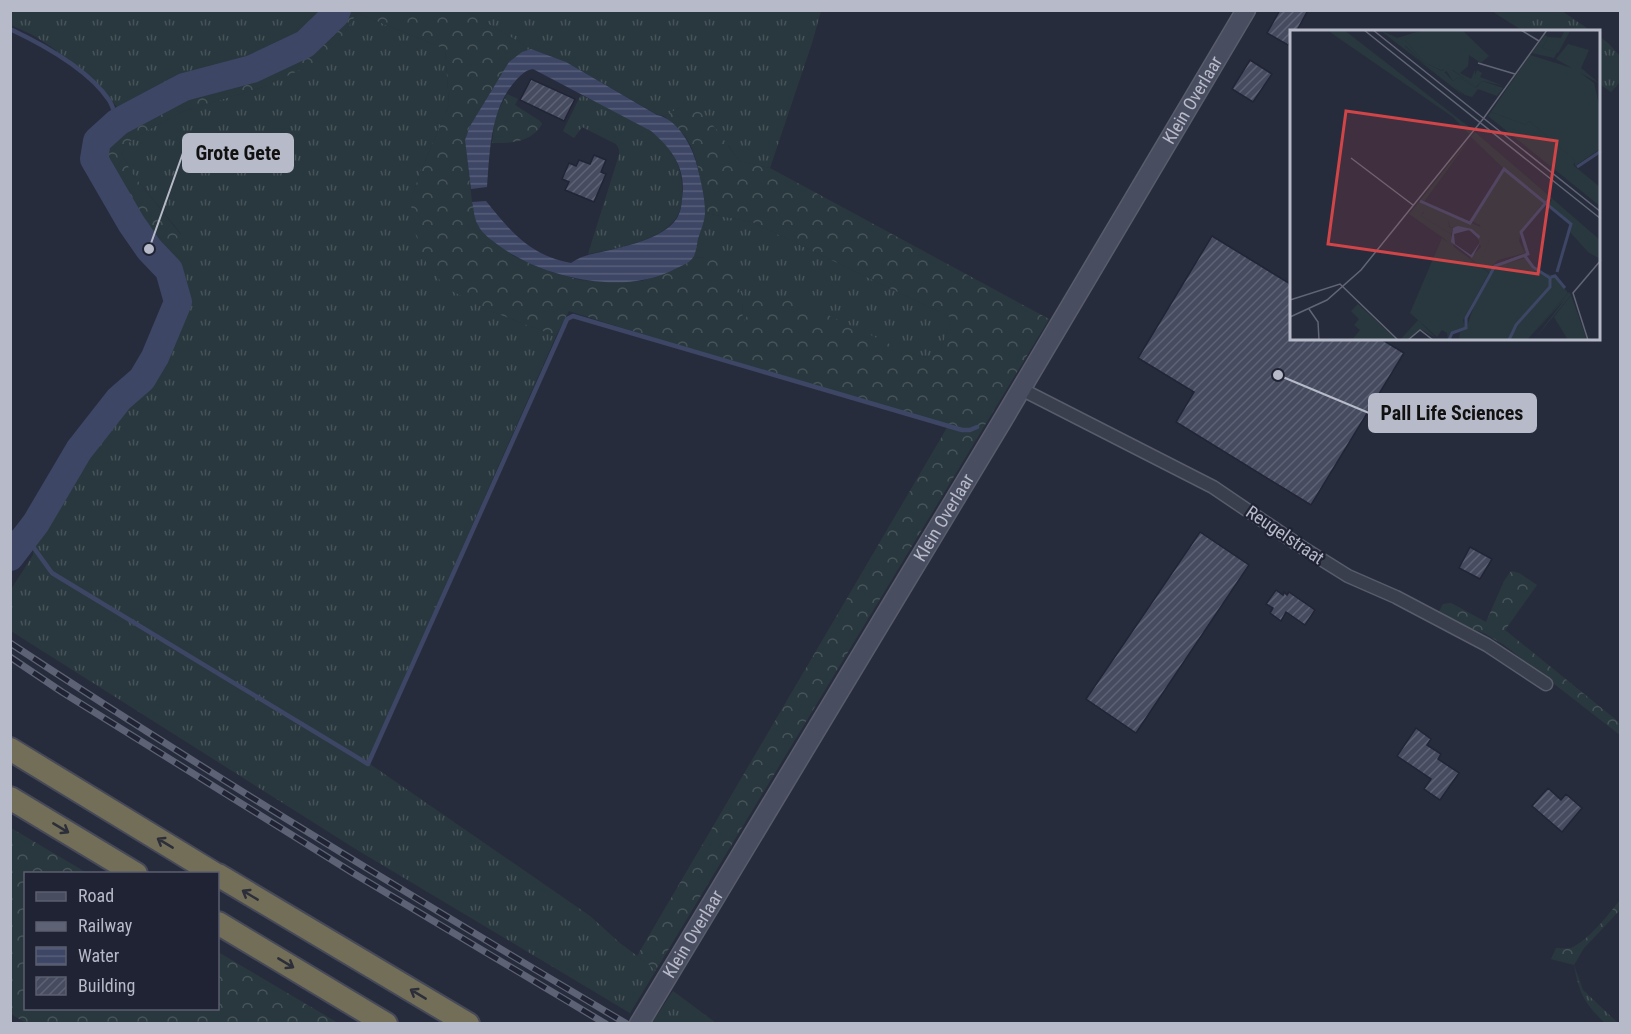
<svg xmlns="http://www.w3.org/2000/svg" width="1631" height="1034" viewBox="0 0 1631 1034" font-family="'Roboto Condensed',sans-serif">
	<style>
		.grass { fill: url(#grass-tufts) }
		.forest { fill: url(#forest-crowns) }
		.water { fill: url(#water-rules) }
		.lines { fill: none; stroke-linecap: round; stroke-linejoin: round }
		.stream { stroke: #3d4665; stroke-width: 4.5 }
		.river { stroke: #3d4665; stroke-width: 28 }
		.building { fill: url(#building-hatch); stroke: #212535; stroke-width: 1.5 }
		.street-casing { stroke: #585c6b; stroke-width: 15 }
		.secondary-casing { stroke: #585c6b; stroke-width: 21 }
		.highway-casing { stroke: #454958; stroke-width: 26 }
		.street { stroke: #3a3f4e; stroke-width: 12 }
		.secondary { stroke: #494d60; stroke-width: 18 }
		.highway { stroke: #736e58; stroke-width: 22 }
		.rail-casing { stroke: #5d6274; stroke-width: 7 }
		.rail { stroke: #1f2333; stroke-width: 4.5; stroke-dasharray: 14; stroke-linecap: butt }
		.oneway { stroke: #2c2e39 }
		.labels { text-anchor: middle; stroke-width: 4.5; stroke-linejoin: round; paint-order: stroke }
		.street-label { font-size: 18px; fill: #b7bac8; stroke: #1f2333 }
		.inset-river { fill: none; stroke: #3d4665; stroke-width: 3 }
		.inset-road { fill: none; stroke: #616575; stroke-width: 1.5 }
		.view { fill: #d04548; fill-opacity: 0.15; stroke: #d04548; stroke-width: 3 }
		.inset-edge { fill: none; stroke: #b7bac8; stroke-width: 3 }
		.leader { fill: none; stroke: #b7bac8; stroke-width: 2 }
		.callout-dot { fill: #b7bac8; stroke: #1f2333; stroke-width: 2 }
		.callout { fill: #b7bac8; stroke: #b7bac8; stroke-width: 2 }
		.callout-label { font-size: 20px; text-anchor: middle; font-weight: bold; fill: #111 }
	</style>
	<defs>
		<pattern id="grass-tufts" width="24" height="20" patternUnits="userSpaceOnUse" patternTransform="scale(1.5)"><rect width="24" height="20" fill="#29383e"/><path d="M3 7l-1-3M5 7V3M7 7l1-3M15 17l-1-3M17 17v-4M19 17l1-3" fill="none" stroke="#465358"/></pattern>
		<pattern id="forest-crowns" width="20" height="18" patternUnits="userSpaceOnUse" patternTransform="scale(1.5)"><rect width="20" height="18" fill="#29383e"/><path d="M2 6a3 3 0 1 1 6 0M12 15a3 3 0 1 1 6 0" fill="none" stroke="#465358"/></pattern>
		<pattern id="water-rules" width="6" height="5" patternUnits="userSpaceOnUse" patternTransform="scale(1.5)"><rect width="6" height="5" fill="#3d4665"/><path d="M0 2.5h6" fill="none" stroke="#575f7a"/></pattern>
		<pattern id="building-hatch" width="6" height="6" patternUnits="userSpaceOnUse" patternTransform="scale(1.5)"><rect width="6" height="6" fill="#464b5f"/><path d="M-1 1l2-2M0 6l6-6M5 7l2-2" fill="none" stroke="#5e6374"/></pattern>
	</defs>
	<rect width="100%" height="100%" fill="#272c3d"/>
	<path class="grass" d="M11,10L326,11L321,19L263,53L223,64L171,85L120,110C96,83 68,56 36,37C28,32 19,29 11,25Z
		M466,11H821L812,43L770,168L739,161L729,146L681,107L664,116L658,115L566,62L531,49Z
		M1492,11H1562L1591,31H1523Z
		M357,13L445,49L449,105L420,173L411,199L490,311L556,336L367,762L590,916L621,944L656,970L630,1013L354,848L11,631L10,591L33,555L34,541L39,531L92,441L110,420L149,382L163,357L180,315L183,299L178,268L167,253L168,245L181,234L131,172L122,154L125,145L148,130L184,111L266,86L339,41Z
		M1600,37L1608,43L1620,56V82L1611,92L1600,84Z
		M581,95C604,106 647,124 664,142C675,154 680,168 682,183C684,195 682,213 673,222C655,242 614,249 588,254L619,155V149L616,144L582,127L574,138L563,131Z
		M705,213L752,222L952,318L941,348L928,357L743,325L742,297L734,275L707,257L693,258Z
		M1574,965L1583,990L1618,1023H1605C1585,1004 1579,993 1574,965Z
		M673,991L716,1023H652Z"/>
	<path class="forest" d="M326,11H466L531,49L522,52L493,88L470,126L465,140L472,202L478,225L513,256L551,272L580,280L605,282L642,281L684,265L693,258L707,257L721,260L725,262L734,274L742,297L743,324L754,301L769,298H792L911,354L928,357L941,348L952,318L752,222L705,213C701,187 700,158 685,136C679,129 671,122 664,116L681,107L694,105L717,130L739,161L770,168L1049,319L656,970L637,956L948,426L733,363L569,311L556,336L490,311L448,289L428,267L418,241L412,224L411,199L420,173L449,105L445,49L357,13L339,41L319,61L266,86L184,111L148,130L125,145L122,154L131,172L181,235L169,245L167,253C137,234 123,194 106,165C103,154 102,150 109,141L97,129L102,120L171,85L223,64L263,53L321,19Z
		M507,94L518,99L515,105L540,121L542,124C531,143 511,143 492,143L495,117Z
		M1511,571L1519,573L1537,585L1505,630L1620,723V735L1504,645L1484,633L1451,621L1439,612L1443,604L1451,603L1486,622L1504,581Z
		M11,828L87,873L26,874V1008H218V952L338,1023H26L11,1014Z
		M1620,900V910L1584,948L1574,965L1551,959L1556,948C1561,948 1566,949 1571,948C1589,940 1608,915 1620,900Z"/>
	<path class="water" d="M531,49L566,62L657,115C677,119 691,144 696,162C700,177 705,197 705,212C705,220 701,230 698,239C697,244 696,251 694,256C690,264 678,267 671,271C622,295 544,278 501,247C493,241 482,234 478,225C474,219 474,209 472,202L486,201C512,233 529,255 571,263C582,255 593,254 606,251C627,246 670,237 679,214C682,207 682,198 683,191C684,165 670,147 651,131L533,69C526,70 522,74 517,79C490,108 490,150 487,187L471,189L465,140L470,126L509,62L522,52Z"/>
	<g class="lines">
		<path class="stream" d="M10,29C44,45 88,69 109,100C113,106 115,115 118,122
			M10,532L26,537L52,573L368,764L564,326L567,319L573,316L962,430H970L977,427"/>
		<path class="river" d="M10,557L36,523L79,450L119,399L142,379L155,357L178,302L169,270L149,249L131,223L94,159L97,141L118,122L184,87L252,69L305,44L335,15L337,10"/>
	</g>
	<path class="building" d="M1280,10H1308L1296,32H1292V38L1288,45L1267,33Z
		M1250,60L1272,74L1253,102L1232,89Z
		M531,79L575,99L564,121L520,100Z
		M594,155L606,160L601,172L606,174L594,202L565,190L569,182L562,179L569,163L576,166L579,160L590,164Z
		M1212,236L1292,285V339H1381L1404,353L1311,505L1176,422L1194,392L1138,358Z
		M1200,532L1249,565L1136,733L1086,699Z
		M1470,547L1492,559L1480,579L1459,568Z
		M1276,590L1283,595L1284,592L1287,595L1289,592L1315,610L1305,625L1286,612L1281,621L1270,613L1273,608L1266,604Z
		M1416,728L1431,739L1427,745L1441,754L1438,759L1459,773L1440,800L1424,789L1431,779L1397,756Z
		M1548,788L1561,800L1566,794L1582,808L1562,832L1532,806Z"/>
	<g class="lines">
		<defs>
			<path id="street" d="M1021,389L1213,487L1300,546L1348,576L1396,597L1487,645L1546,684"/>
			<g id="secondary">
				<path id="s1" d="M639,1024L1001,423L1246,10"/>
			</g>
			<path id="highway" d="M10,749L215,874
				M10,798L136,874
				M218,875L468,1024
				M218,923L386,1024"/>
		</defs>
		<use href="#street" class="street-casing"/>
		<use href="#secondary" class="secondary-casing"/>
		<use href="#highway" class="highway-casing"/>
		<use href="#street" class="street"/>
		<use href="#secondary" class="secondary"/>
		<use href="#highway" class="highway"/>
		<defs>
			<path id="rail" d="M10,643C212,776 419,901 627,1024
				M10,657L62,692L353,873L606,1024"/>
		</defs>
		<use href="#rail" class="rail-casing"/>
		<use href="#rail" class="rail"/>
	</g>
	<defs><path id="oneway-shaft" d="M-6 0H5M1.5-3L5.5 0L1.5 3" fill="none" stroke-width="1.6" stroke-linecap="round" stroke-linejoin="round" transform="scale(1.5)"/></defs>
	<g class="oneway">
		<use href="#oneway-shaft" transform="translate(61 828) rotate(31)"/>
		<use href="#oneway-shaft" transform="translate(165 843) rotate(-149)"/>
		<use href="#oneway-shaft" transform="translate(250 895) rotate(-149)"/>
		<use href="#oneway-shaft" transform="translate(286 963) rotate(31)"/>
		<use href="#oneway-shaft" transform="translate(418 994) rotate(-149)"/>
	</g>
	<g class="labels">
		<g class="street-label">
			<text dy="6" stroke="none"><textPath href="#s1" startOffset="1077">Klein Overlaar</textPath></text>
			<text dy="6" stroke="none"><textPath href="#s1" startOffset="591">Klein Overlaar</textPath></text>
			<text transform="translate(1285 535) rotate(34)" y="6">Reugelstraat</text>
			<text dy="6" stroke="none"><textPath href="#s1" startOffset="105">Klein Overlaar</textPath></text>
		</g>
	</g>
	<g transform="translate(1290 30)">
		<rect width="310" height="310" fill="#272c3d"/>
		<path d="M37,0H54L183,100L179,104L163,87ZM134,0H172L199,26L191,33L179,25L178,36L170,43L181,49L185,40V48L191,51L186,57L163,40L154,42L163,51L169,47L186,58L192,51L213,58L207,66L188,59L182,67L175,65L116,20L114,15L131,31L152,41L154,40L131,29L114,9ZM275,0L280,1L268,23L252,18L258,7L271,8ZM278,14L299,20L291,38L310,54L266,29ZM240,25L285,39L304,53L310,79V119L285,136V131L239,91L236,95L201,82ZM185,102L310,210V229L298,222L280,202L282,195L257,175L262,170L258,167L231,200L229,211L235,223L208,230L202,236L192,230L190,195L182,191L214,139L181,107ZM135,181L158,188L159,197L163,198L161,204L131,186ZM152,208L199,243L173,290L175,297L160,303L158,310L157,303L152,300L147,307L120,283ZM235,228L248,241L265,246L278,263L237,310H169L170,302L176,299L186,270L207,236ZM281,265L297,310H278L264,287ZM68,274L107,310H62L70,300L64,295L69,289L61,281Z" fill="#29383e"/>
		<path d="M90,0L107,8L134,0L115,10L131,29L152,37L153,41L131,31L115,15L116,20L130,31L155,47L174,66ZM255,5L258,7L252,18L267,22L264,28L242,23ZM156,40H162L187,57L190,51L184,48L187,40L192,43L190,47L214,56L192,51L186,58L169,47L163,51ZM201,82L236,95L239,91L286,131L283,135L310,157V176L198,86ZM181,107L134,172L195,199L199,211L192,229L202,236L235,223L231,208L237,227L207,236L201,244L180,228L191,217L186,202L160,197L158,190L151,191L133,182L131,186L161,204L164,217L160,218L156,210L119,184ZM279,262L281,265L244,310L275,269L237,310ZM128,290L146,308L130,299L118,310H110Z" fill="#29383e"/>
		<path d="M168,196L182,199L190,206L189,209L179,200L164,204L165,214L181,225L191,211L182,228L161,212L163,198Z" fill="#3d4665"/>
		<path class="inset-river" d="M287,137L311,121M130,171L180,193L214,139L281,194L267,242M261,247L265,246L275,258M159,310L162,303L176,298V288L205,236L238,224L231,202L259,169M219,310L226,295L260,257V248L243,237L235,226"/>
		<path class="inset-road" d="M74,0L311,189M83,0L311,182M231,0L249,11M188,33L225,44M61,128L123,175M0,270L50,254L108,310M19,279L28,292L29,310M0,287L37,270L71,240L193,89L257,0M118,310L130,300L143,310M298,310L283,263L311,230"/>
		<path class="view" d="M56,81L267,111L248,244L38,214Z"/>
		<rect width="310" height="310" class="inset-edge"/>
	</g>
	<path class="leader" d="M149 249L183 153M1278 375L1369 413"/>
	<g class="callout-dot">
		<circle cx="149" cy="249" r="6"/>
		<circle cx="1278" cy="375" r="6"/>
	</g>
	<g class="callout">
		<rect x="183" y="134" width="110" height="38" rx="6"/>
		<rect x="1369" y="394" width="167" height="38" rx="6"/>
	</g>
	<g class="callout-label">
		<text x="238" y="160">Grote Gete</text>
		<text x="1452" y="420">Pall Life Sciences</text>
	</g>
	<rect width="1631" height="1034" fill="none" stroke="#b7bac8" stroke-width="24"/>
	<rect x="24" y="872" width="195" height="138" fill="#1f2333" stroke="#5c5f6f" stroke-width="1.5"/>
	<rect x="36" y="892" width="30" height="9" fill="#494d60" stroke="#5c5f6f" stroke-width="1.5"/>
	<text x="78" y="902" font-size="18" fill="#b7bac8">Road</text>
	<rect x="36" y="922" width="30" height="9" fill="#5d6274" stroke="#5c5f6f" stroke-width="1.5"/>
	<text x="78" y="932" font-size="18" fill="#b7bac8">Railway</text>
	<rect x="36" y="947" width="30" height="18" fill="url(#water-rules)" stroke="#5c5f6f" stroke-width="1.5"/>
	<text x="78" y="962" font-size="18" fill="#b7bac8">Water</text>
	<rect x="36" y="977" width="30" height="18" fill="url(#building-hatch)" stroke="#5c5f6f" stroke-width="1.5"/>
	<text x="78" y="992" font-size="18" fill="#b7bac8">Building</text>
</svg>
